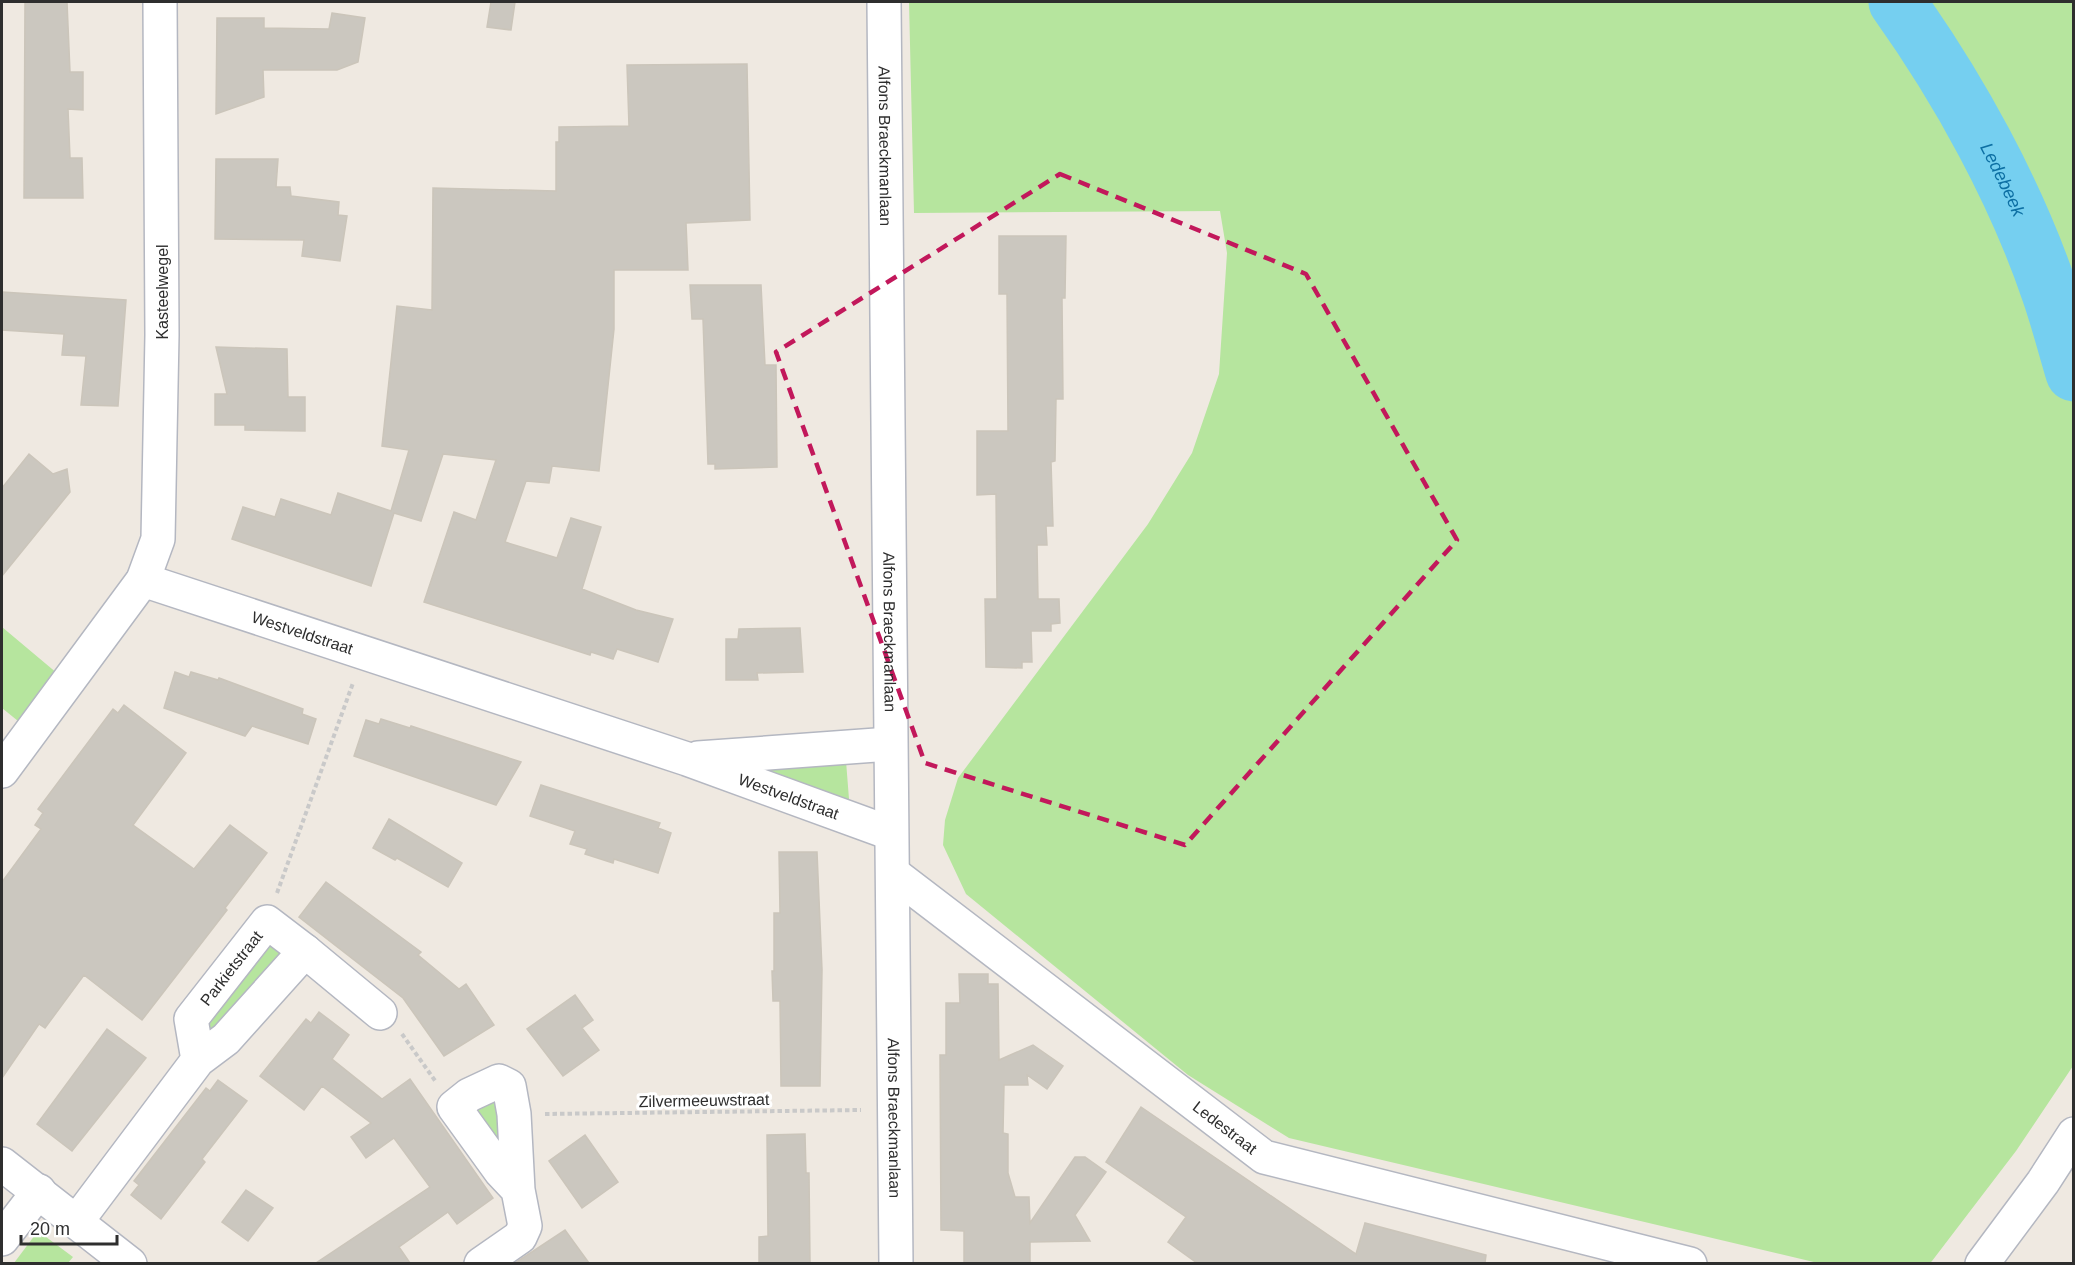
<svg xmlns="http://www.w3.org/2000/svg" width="2075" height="1265" viewBox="0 0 2075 1265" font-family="Helvetica,sans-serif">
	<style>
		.green { fill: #b6e59e }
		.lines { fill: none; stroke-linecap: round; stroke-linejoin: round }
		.river { stroke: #75cff0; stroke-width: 57 }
		.building { fill: #cbc7bf; stroke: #cbc5ba; stroke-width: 1.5 }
		.street-casing { stroke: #b4b7c1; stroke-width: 36 }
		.path { stroke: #c9c9c9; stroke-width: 4; stroke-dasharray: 4.5 3; stroke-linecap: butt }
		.street { stroke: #fff; stroke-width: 33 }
		.marked { fill: none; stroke: #c2185b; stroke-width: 4.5; stroke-dasharray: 12 8; stroke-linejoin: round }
		.labels { text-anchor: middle; stroke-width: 6; stroke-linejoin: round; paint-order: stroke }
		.street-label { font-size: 16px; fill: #2e2e2e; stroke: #fff }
		.water-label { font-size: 18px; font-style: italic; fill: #0d6fa3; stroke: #fff }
	</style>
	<rect width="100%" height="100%" fill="#efe9e1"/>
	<path class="green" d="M909,2H2073V1066L2016,1151L1932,1261L1929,1264L1818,1263L1289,1138L1188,1075L966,894L943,845L945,820L958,778L1148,524L1192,453L1219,374L1227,253L1220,211L914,213Z
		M2,627L58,674L18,721L2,708Z
		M846,761L849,799L846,802L743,764Z
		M280,942L284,965L206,1035L205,1017L260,944Z
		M494,1094L509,1158L470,1106Z
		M38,1231L73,1257L68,1263H14Z"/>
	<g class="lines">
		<path class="river" id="s1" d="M1897,2C1959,89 2016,192 2050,293C2059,319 2066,346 2074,373"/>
	</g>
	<path class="building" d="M25,2H67L70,72H83V110L68,109L70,158H82L83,198H24Z
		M491,2H515L511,30L487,27Z
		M332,13L365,18L358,62L337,70H263L264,97L216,114L217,18H264V28L329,29Z
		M747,64L750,220L686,223L688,270H614V329L599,471L552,466L549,483L526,481L505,542L557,558L571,518L601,527L582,589L636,610L673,619L658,662L617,649L613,659L591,652L590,655L424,602L454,512L476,520L496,460L443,454L421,521L394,513L371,586L232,539L243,507L275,517L281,499L331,515L338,493L391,511L409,450L382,446L397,306L432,310L433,188L556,191V142H559V127L629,126L627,65Z
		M216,159H278L276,187H290L291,196L339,202L338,215L347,216L340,261L302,256L304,240L215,239Z
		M999,236H1066L1065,298H1062L1063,399H1056L1055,461L1051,462L1053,526H1046L1047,545H1037L1038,599H1059L1060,623L1051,624V631H1031L1032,662H1022V668L986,667L985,599H997L996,494L977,495V431H1008L1007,294H999Z
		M690,285H761L765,365H776L777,467L715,469V464H708L703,319H692Z
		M2,292L126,300L118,406L81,405L86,356L62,355L64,334L2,330Z
		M216,347L287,349L288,397H305V431L245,430V425H215V394H227Z
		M29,454L53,474L67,469L70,492L2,576V488Z
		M800,628L803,672L757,673L758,680H726V639H738L739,629Z
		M175,672L189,677L191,672L218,680L219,678L303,709L302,714L316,719L308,744L252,726L245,736L164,708Z
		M124,705L186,753L133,825L194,869L230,825L267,853L225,908L227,910L142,1020L84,975L45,1028L39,1024L2,1078V882L41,829L35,825L43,813L38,809L113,709L118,713Z
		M381,719L410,728L411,726L521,762L496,805L354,756L366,720L379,724Z
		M541,785L660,823L658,828L671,833L658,873L614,859L613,863L585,854L587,849L570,844L575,831L530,816Z
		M389,819L462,863L448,887L397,858L395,860L373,848Z
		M779,852H817L822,970L820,1086H781L780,1001H773L772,971H774V913H780Z
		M326,882L421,952L418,955L459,989L466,984L494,1025L444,1056L403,998L299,917Z
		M959,974H988V984H998L999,1060L1033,1045L1063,1066L1047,1089L1027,1075L1028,1085H1004L1003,1133L1008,1134V1173L1015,1197H1029L1030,1223L1075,1157H1085L1106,1172L1075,1215L1090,1241L1030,1242V1263H964V1231L941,1230L940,1055H946V1003H960Z
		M575,995L593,1020L582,1028L599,1050L563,1076L527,1029Z
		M319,1012L349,1035L332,1059L382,1099L410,1079L493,1198L457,1224L448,1212L399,1247L410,1263H316L430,1187L394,1138L366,1158L351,1137L371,1123L322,1086L304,1110L260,1076L306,1019L311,1023Z
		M107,1029L146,1058L72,1151L37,1124Z
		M218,1080L247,1101L202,1159L205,1162L161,1219L131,1195L139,1185L134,1181L206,1088L210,1091Z
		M1141,1107L1356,1254L1365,1223L1486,1255L1485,1263H1197L1168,1242L1186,1217L1106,1162Z
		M805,1134L806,1173H809L810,1263H759V1237L768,1236L767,1135Z
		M585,1135L618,1182L582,1208L549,1161Z
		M246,1190L273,1208L248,1241L222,1222Z
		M565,1230L589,1263H515Z"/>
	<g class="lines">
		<defs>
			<g id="street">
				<path id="s2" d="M884,2L896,1264"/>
				<path id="s3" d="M143,580L687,759L890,833"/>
				<path d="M698,758L890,744"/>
				<path d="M2,771L143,580L158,539L162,335L160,2"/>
				<path id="s4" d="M894,874L1264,1157L1690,1264"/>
				<path d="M305,951L380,1013"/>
				<path d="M2,1164L130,1264"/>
				<path d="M77,1221L198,1060L226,1039L305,951L267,922L191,1019L198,1060"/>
				<path d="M2,1239L39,1191"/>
				<path d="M481,1264L520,1237L525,1226L518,1190L514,1114L509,1086L499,1081L469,1095L454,1107L501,1172L518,1190"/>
				<path d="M1982,1264L2043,1182L2074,1134"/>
			</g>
		</defs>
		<use href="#street" class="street-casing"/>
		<path class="path" d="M277,893L353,683
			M402,1034L436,1082
			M545,1114L861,1110"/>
		<use href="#street" class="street"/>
	</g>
	<path class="marked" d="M1060,174L1306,274L1457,540L1185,845L925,763L776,352Z"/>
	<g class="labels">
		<g class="street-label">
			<text dy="6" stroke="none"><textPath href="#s2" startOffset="144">Alfons Braeckmanlaan</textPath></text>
			<text transform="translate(162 292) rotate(-90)" y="6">Kasteelwegel</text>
			<text dy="6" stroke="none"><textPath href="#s3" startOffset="168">Westveldstraat</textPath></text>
			<text dy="6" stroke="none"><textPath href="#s2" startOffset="630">Alfons Braeckmanlaan</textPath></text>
			<text dy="6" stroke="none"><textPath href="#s3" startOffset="681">Westveldstraat</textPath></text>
			<text transform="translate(231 968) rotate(-52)" y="6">Parkietstraat</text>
			<text transform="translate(704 1100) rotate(-1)" y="6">Zilvermeeuwstraat</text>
			<text dy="6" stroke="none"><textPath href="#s2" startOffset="1116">Alfons Braeckmanlaan</textPath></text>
			<text dy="6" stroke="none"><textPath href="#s4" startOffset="417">Ledestraat</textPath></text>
		</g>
		<g class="water-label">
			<text dy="6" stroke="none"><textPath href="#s1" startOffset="207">Ledebeek</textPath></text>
		</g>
	</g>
	<rect width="2075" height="1265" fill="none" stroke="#2e2e2e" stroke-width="6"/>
	<path d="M21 1235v9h96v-9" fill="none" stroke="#2e2e2e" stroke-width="3"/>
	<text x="30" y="1235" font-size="18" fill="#2e2e2e" stroke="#ffffff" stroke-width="4.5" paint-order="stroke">20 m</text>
</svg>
